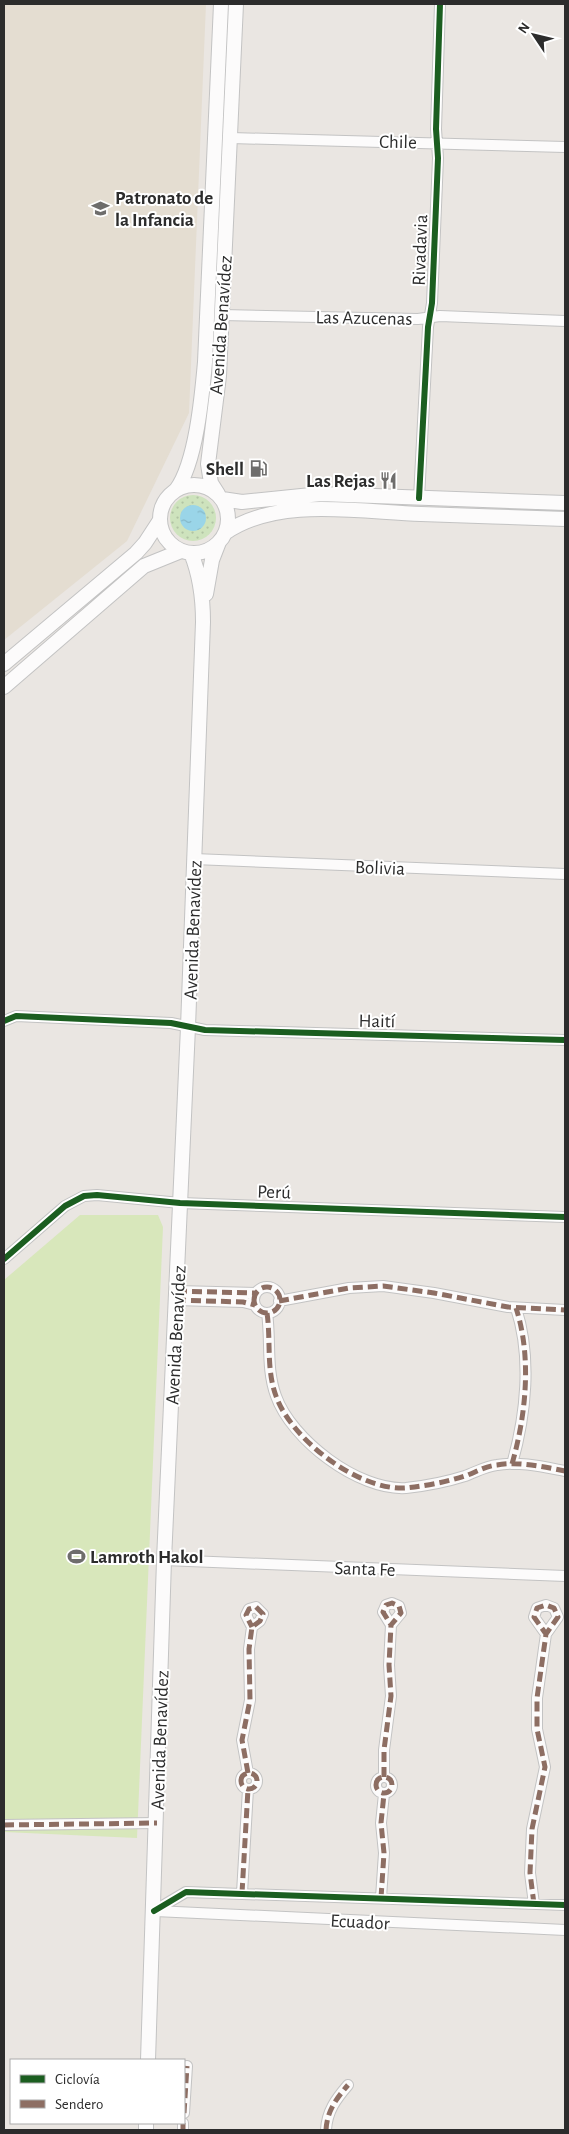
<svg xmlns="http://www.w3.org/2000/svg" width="569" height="2134" viewBox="0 0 569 2134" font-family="'Alegreya Sans',sans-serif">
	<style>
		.education { fill: #e4ddd1 }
		.grass { fill: url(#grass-dots) }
		.pitch { fill: #d8e7bb }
		.water { fill: url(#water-ripples) }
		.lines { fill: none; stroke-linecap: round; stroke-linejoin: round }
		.street-casing { stroke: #c3c3c3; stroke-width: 12 }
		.secondary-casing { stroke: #c3c3c3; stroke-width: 16 }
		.street { stroke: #fcfbfb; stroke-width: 10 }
		.secondary { stroke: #fcfbfb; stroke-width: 14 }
		.quiet { stroke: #8d6e63; stroke-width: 5; stroke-dasharray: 10 5; stroke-linecap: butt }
		.cycleway-casing { stroke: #fff; stroke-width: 9 }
		.cycleway { stroke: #1b5e20; stroke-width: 6 }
		.labels { text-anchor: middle; stroke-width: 4; stroke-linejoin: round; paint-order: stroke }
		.street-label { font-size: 19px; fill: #2c2c2c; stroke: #fff }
		.poi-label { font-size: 19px; font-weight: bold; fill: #2c2c2c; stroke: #fff; text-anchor: start }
	</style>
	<defs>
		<pattern id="grass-dots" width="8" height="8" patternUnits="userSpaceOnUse" patternTransform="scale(1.25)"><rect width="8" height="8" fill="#cee3bd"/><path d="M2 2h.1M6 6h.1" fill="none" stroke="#b1c3a3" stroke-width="1.8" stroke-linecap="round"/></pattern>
		<pattern id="water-ripples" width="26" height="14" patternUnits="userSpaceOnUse" patternTransform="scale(1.25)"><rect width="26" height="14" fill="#9ad5e8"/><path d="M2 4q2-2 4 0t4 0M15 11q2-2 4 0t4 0" fill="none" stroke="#85b7c7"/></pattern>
	</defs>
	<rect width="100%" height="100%" fill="#eae6e2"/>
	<path class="education" d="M4,4H206L189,413L127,541L4,640Z"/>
	<path class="grass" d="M170 518a23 23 0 1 1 46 0a23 23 0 1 1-46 0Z"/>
	<path class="pitch" d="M80,1215H158L163,1227L137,1838L4,1832V1280Z"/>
	<path class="water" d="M180 518a13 13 0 1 1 26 0a13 13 0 1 1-26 0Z"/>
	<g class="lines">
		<defs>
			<path id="street" d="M231,138L565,147
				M222,315L418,319L440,316L565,321
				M419,498L428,327L432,303L438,158L436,129L440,4
				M194,859L565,874
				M4,1021L16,1016L171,1023L205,1030L565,1040
				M4,1259L65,1206L84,1196L97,1195L180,1203L565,1217
				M254 1300a13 13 0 1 1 26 0a13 13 0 1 1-26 0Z
				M177,1291L256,1293
				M176,1300L243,1302L255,1305
				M279,1301L349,1288L383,1286L434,1293L508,1307L565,1310
				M267,1313C271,1340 266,1369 276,1396C291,1439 358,1491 406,1488C425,1486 446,1482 465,1476C476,1472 486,1466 497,1465C519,1461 544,1467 565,1471
				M512,1464C526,1415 532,1357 516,1308
				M164,1560L565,1576
				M241 1781a8 8 0 1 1 16 0a8 8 0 1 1-16 0Z
				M248,1773L242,1740L250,1700L249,1649L252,1627L260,1621L263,1614L256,1607L249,1609L246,1615L252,1627
				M376 1785a8 8 0 1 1 16 0a8 8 0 1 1-16 0Z
				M384,1777V1750L391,1696L389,1665L391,1625L401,1613L399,1606L392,1603L386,1605L383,1612L391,1625
				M4,1825L157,1823
				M242,1893L248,1789
				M381,1898L384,1853L381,1823L384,1794
				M534,1904L530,1873L532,1829L545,1767L537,1729V1698L546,1634L558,1617L554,1608L546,1605L537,1608L534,1617L546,1634
				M154,1911L186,1892L565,1905
				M155,1911L565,1930
				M184,2113L187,2066
				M183,2130V2123
				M326,2130C327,2111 336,2099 348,2085"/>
			<path id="secondary" d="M160 519a34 34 0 1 1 68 0a34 34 0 1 1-68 0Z
				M176,490C196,463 202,396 205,362L221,4
				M218,494L211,483L208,464L219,376L236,4
				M222,499L242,502L321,494L565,503
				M225,533C278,496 360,512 421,514C469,516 517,517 565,519
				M206,594L212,560L219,542
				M4,664L136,553L145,543L160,520
				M4,687L144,566L181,551
				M148,2060L164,1560L188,1027L203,622C203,598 200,575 191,553
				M146,2130V2123"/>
		</defs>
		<use href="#street" class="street-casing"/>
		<use href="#secondary" class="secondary-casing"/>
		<use href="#street" class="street"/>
		<use href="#secondary" class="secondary"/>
		<path class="quiet" d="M254 1300a13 13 0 1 1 26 0a13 13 0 1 1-26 0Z
			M177,1291L256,1293
			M176,1300L243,1302L255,1305
			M279,1301L349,1288L383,1286L434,1293L508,1307L565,1310
			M267,1313C271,1340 266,1369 276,1396C291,1439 358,1491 406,1488C425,1486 446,1482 465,1476C476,1472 486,1466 497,1465C519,1461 544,1467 565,1471
			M512,1464C526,1415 532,1357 516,1308
			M241 1781a8 8 0 1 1 16 0a8 8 0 1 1-16 0Z
			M248,1773L242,1740L250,1700L249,1649L252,1627L260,1621L263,1614L256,1607L249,1609L246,1615L252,1627
			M376 1785a8 8 0 1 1 16 0a8 8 0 1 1-16 0Z
			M384,1777V1750L391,1696L389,1665L391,1625L401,1613L399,1606L392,1603L386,1605L383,1612L391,1625
			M4,1825L157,1823
			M242,1893L248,1789
			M381,1898L384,1853L381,1823L384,1794
			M534,1904L530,1873L532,1829L545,1767L537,1729V1698L546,1634L558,1617L554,1608L546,1605L537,1608L534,1617L546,1634
			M184,2113L187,2066
			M183,2130V2123
			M326,2130C327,2111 336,2099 348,2085"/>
		<defs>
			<path id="cycleway" d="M419,498L428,327L432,303L438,158L436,129L440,4
				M4,1021L16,1016L171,1023L205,1030L565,1040
				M4,1259L65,1206L84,1196L97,1195L180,1203L565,1217
				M154,1911L186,1892L565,1905"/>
		</defs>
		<use href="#cycleway" class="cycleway-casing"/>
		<use href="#cycleway" class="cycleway"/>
	</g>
	<defs>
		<symbol id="school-bare" viewBox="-9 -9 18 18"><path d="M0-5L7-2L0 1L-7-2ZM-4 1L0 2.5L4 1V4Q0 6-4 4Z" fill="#6e6d6c" stroke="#fff" stroke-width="2.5" paint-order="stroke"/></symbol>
		<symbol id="fuel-bare" viewBox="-9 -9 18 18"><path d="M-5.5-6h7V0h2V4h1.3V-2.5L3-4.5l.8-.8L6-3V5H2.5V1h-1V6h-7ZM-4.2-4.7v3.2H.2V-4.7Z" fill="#6e6d6c" stroke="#fff" stroke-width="2.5" paint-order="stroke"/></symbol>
		<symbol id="restaurant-bare" viewBox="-9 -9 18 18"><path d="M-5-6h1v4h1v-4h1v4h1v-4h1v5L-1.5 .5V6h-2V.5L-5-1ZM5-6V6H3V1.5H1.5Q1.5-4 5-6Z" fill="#6e6d6c" stroke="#fff" stroke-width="2.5" paint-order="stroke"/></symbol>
		<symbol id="stadium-bare" viewBox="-9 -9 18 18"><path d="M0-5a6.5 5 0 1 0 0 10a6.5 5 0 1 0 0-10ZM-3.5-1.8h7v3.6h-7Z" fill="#6e6d6c" stroke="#fff" stroke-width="2.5" paint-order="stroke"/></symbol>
	</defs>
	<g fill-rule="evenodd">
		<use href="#school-bare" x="88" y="196" width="25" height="25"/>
		<use href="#fuel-bare" x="246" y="456" width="25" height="25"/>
		<use href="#restaurant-bare" x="376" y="468" width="25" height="25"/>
		<use href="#stadium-bare" x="64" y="1544" width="25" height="25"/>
	</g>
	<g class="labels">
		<g class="street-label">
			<text transform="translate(398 141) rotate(1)" y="7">Chile</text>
			<text transform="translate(419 250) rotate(-88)" y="7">Rivadavia</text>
			<text transform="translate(364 317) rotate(1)" y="7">Las Azucenas</text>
			<text transform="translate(220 325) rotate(-86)" y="7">Avenida Benavídez</text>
			<text transform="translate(380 867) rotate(2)" y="7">Bolivia</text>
			<text transform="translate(192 930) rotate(-88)" y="7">Avenida Benavídez</text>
			<text transform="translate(377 1020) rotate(1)" y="7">Haití</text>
			<text transform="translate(274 1191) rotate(2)" y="7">Perú</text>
			<text transform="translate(175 1335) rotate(-87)" y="7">Avenida Benavídez</text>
			<text transform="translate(365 1568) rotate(2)" y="7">Santa Fe</text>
			<text transform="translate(159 1740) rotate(-88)" y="7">Avenida Benavídez</text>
			<text transform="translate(360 1921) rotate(3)" y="7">Ecuador</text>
		</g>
		<g class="poi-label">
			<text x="115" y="204">Patronato de<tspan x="115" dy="22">la Infancia</tspan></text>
			<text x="244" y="475" text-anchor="end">Shell</text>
			<text x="375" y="487" text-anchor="end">Las Rejas</text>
			<text x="90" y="1563">Lamroth Hakol</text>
		</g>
	</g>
	<rect width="569" height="2134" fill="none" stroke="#2c2c2c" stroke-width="10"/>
	<rect x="10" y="2059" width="175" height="65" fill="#ffffff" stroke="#ababab"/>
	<rect x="20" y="2075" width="25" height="8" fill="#1b5e20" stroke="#ababab"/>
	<text x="55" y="2084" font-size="15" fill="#2c2c2c">Ciclovía</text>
	<rect x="20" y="2100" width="25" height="8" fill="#8d6e63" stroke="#ababab"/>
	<text x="55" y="2109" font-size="15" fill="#2c2c2c">Sendero</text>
	<g transform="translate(534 35) rotate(305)" stroke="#ffffff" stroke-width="4" paint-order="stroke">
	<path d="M0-4L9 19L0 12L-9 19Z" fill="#2c2c2c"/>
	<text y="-8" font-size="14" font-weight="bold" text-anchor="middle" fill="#2c2c2c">N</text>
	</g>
</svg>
